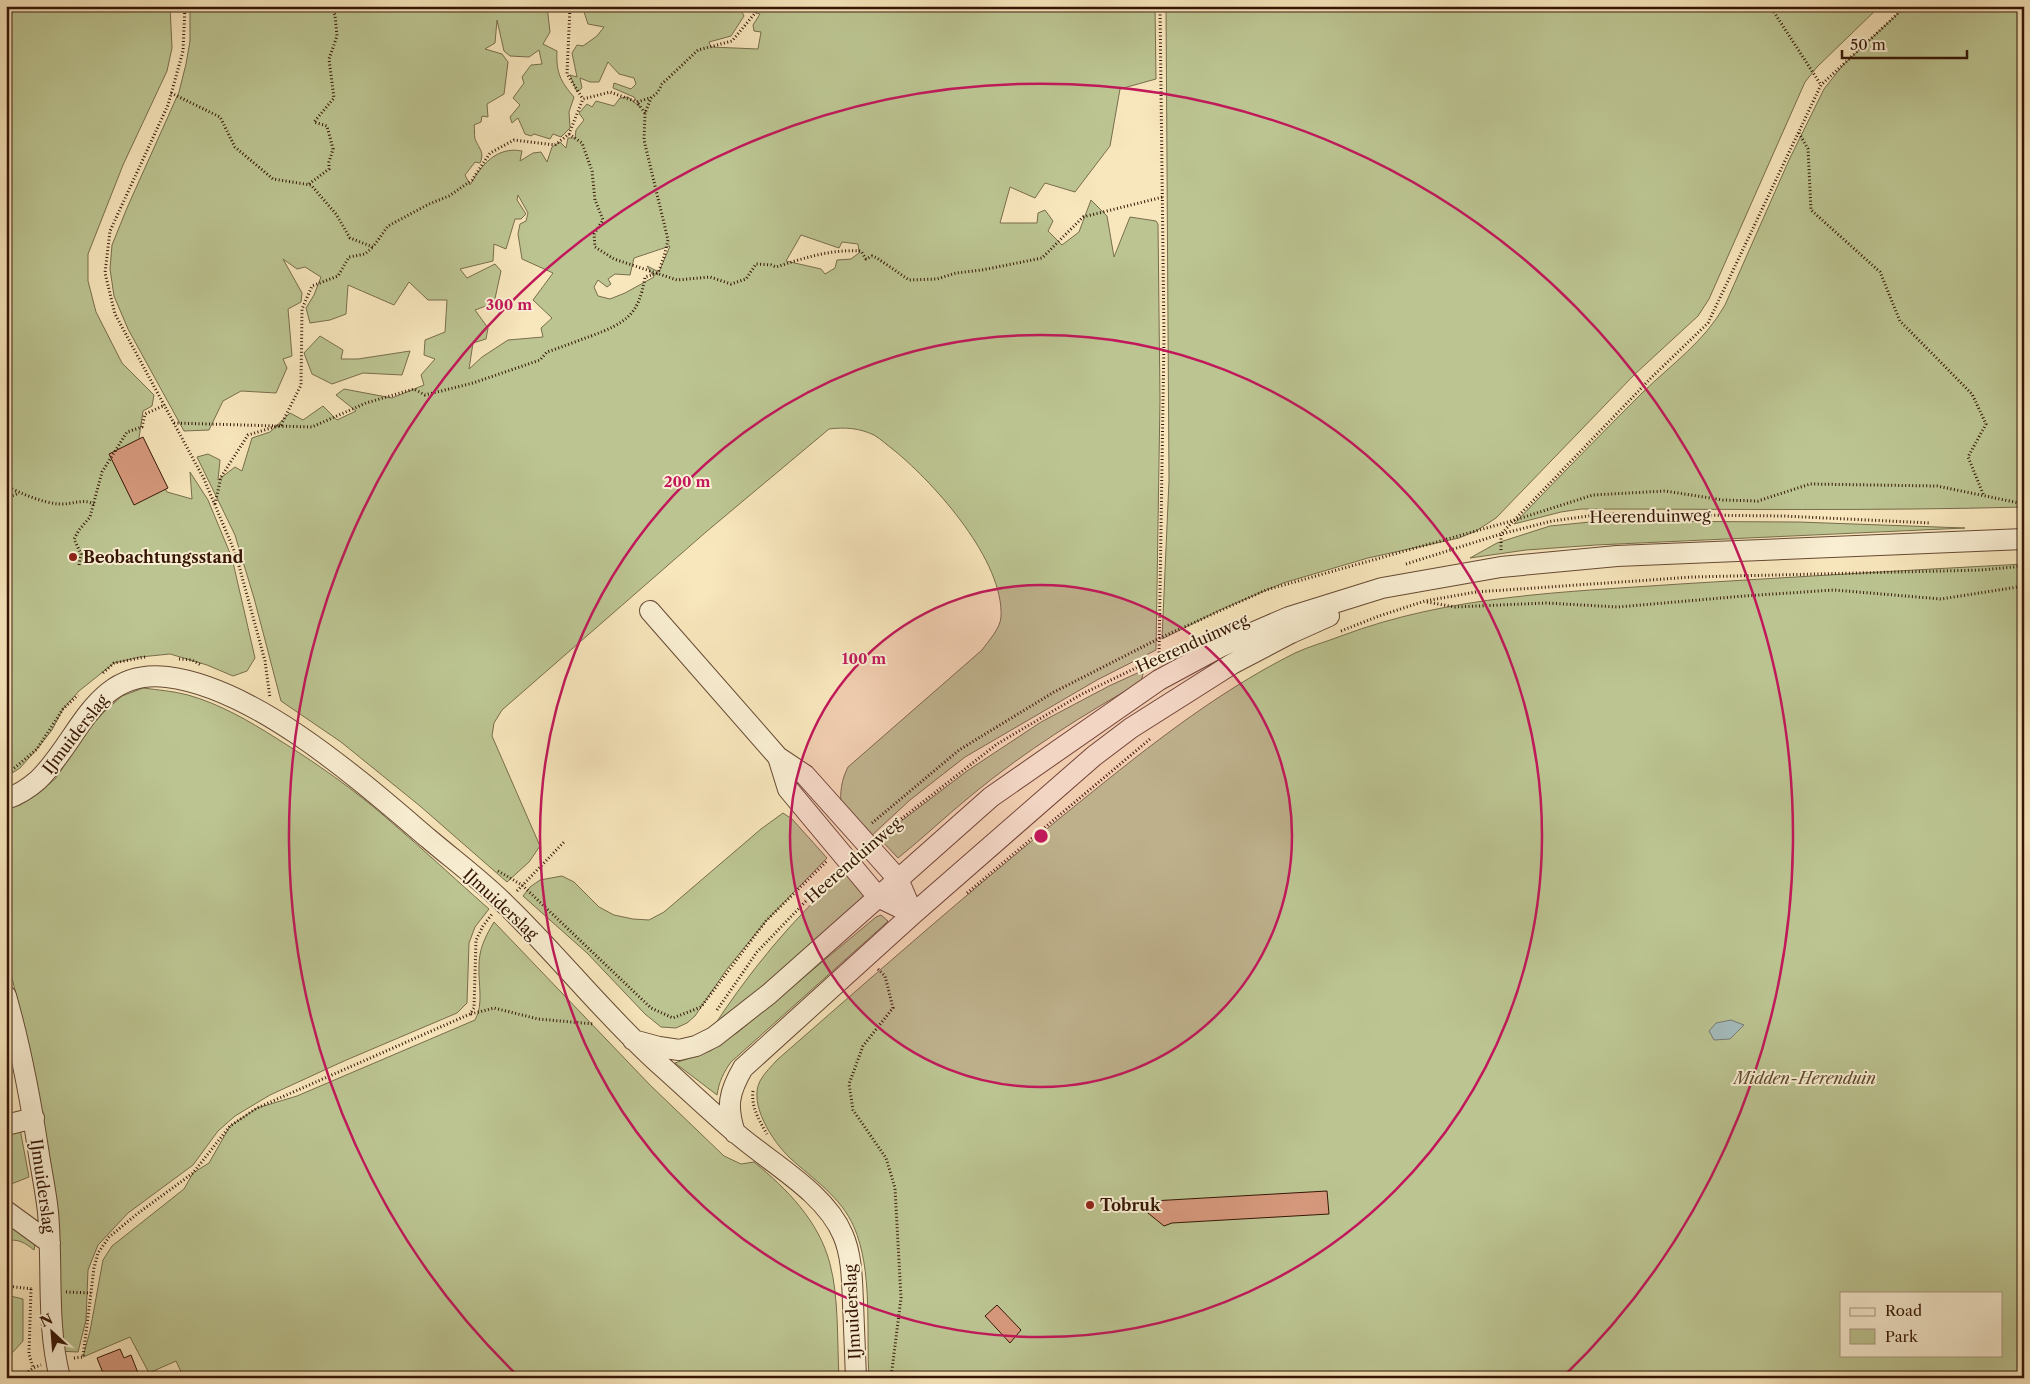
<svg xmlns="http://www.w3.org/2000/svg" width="2030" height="1384" viewBox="0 0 2030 1384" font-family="'Libre Caslon Text',serif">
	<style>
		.green { fill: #bcc592; stroke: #786d4c; fill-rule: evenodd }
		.water { fill: #a4bcbd; stroke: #787973 }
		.building { fill: #d7997d; stroke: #351505 }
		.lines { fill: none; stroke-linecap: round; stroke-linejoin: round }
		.minor-casing { stroke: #664933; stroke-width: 22 }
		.path { stroke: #351505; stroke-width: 3; stroke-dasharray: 1 2.5; stroke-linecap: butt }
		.minor { stroke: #faefd3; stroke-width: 20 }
		.ring { fill: none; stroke: #c2185b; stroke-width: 2.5 }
		.poi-dot { fill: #8f2418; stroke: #faefd3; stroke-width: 2 }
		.labels { text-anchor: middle; stroke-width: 4; stroke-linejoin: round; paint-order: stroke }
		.street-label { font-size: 16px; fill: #351505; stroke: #faefd3 }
		.poi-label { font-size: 16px; font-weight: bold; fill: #351505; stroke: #faefd3; text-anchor: start }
		.park-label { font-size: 16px; font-style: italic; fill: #5e4a2f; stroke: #faefd3 }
		.centre { fill: #c2185b; stroke: #faefd3; stroke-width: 2.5 }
		.ring-label { font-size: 15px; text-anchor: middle; font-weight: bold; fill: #c2185b; stroke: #faefd3; stroke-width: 4; stroke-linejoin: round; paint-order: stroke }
	</style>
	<rect width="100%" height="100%" fill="#f8e6bc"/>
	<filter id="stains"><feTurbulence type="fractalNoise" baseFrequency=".004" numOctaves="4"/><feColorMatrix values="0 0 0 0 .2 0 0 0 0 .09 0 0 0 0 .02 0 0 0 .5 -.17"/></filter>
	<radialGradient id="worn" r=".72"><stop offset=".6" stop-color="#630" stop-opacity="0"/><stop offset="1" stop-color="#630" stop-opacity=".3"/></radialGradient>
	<path class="green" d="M6,6H170L172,48L167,71L123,165L88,254V281L96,312L122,363L154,395L152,406L143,411L139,438L167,492L192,499L190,472L208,500L232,558L255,658L247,671L233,676L207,665L170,654L140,657L114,663L79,691L63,709L52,730L37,749L20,768L6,777Z
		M190,6H547L550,32L543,44L557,51C556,72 560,81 574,97L569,112L570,128L561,137L553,134L550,139L534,134L531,136L525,134L518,118L512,123L510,117L520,105L513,98L524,83L522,77L531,65L542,64L539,50L529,57L510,56L504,51L497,20L495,43L485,49L502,54L508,62L504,94L487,104L488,117L482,116L481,122L474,125C475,129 474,135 475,139C479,149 485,152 480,163L475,162L465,175L470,185C481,165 497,146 522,151L520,161L533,153L541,152L547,162L552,147L560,142L566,148L568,138H575L576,130L584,120L579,113L587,104L592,107L596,101L614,106L620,98L628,97L640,107L634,97L613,88L614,83L631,89L636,84L634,78L619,74L608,62L599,82H590L580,78L582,88L577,92L570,75L577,77L572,53L577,45L583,46L597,36L604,27L588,24L582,6H739L744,16L731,36L709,42L711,47L758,49L761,32L754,31L753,25L760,14L753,12L765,6H807L811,8L812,6H1155L1156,79L1120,89L1110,146L1075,192L1045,183L1035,198L1010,187L1000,223H1037L1038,213L1045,210L1053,221L1048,231L1062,245L1079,232L1091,200L1107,216L1114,257L1130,217L1156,221L1158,224L1160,400L1156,650L1097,680L965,757L910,800L870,837L841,807C840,792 841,781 848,767L982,650C989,640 1000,629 1001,617C1004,561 936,485 895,451C888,446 881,439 874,435C859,428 845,427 829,429L706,532L502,710L494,723L492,736L540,846L529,862L507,882L420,806L341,742L281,701L254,598L235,535L197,457L208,454L220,460L218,480L235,467L242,471L252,438L270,432L290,413L303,420L323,406L337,420L356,411L336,395L344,389L392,398L424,385L421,375L435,359L424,355L425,340L445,332L447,300H428L409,282L394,305L348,285L346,314L330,320L310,323L306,308L314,295L321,277L305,267L297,269L283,259L302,293L301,302L288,309L292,356L283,359L287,368L276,393L241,391L223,401L209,430L184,431L128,329L114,296L110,269L112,245L127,208L179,92L186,64L190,41ZM518,195L528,213L526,221L520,224L518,234L522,259L553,273L533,300L552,318L541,328L543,337L508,340L482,357L469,369L473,343L486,339L488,328L475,310L494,303L501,271L495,264L467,278L460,269L493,261L494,244L506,249L515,219H521L526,214L517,200ZM801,235L839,248L842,242L858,244L859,253L851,259L837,260L835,268L825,274L821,269L786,261ZM670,246L659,272L647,266L654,277L625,293L610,299L598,296L594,287L598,280L607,287L611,284L608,279L615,274L630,275L634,258Z
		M1166,6H1880L1817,67L1805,82L1709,299L1698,316L1635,374L1496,518L1476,531L1459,538L1368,558L1283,583L1220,610L1162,639L1169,481Z
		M1906,6H2024V507C1876,511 1729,509 1581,509L1561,512L1514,524C1556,480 1599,436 1642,393C1673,363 1704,342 1725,305L1789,160L1824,89L1843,65Z
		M320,336L343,350L341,359H358L410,351L402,375L363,373L332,384L312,374L304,353Z
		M1600,521L1798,522L1965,528L1596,545L1526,550L1470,558L1497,543L1550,526Z
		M2024,564V1378H869C866,1330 873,1271 854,1227C841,1197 813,1179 790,1158C773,1142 748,1104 760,1081C764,1073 772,1066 777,1060C872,977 967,893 1065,814C1138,755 1211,695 1295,653C1310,646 1326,642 1341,636C1450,595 1566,592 1680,584C1795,577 1909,570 2024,564ZM1841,1293H2001V1355H1841Z
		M1144,670L1141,682C1083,715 1025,751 973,794C947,815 923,838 898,858L879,838L967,771L1041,722L1109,686Z
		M143,688C158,690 173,691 188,695C220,704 249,721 276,738C316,763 355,790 390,821C424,850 456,880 489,909L475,927L469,943L467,1003L457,1013L344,1061L270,1095L235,1116L218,1131L193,1165L128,1213L98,1245L88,1270L86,1320L78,1352L57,1351L30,1052L6,953V809L20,805L39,793L56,778L87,731L104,712L122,696Z
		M783,813L792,819L827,858L766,921L727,969L695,1016L687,1023L676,1028L661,1027L645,1014L587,953L523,896L530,887L540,880L562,876L574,882L599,907L614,915L633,919L649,920L664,912L761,829Z
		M845,872L866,896L710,1032C748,973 793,918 845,872Z
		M881,915L888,921L885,924L731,1062C723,1073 719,1082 717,1095L675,1063L710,1051L738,1032L876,917Z
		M494,922L650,1085L724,1156L741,1164L754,1162C787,1189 819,1221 830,1264C839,1297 837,1342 839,1378H184L176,1361L149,1373L130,1337L83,1357L90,1331L103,1260L112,1246L184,1189L193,1173L209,1163L230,1126L257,1108L297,1096L475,1020C484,1005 478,983 479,966C479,949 485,937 494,922Z
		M20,1129L29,1177L6,1186V1131Z
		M6,1215L35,1245L34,1250C25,1243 18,1238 6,1241Z
		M6,1295L23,1299V1341L12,1353L9,1352L6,1334Z"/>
	<path class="water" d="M1731,1020L1744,1025L1730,1039L1714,1040L1709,1031L1716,1023Z"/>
	<path class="building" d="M143,437L168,488L134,505L109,454Z
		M1327,1191L1329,1214L1172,1223L1164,1226L1143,1209L1152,1201Z
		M997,1305L1021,1330L1010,1343L985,1316Z
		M120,1349L124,1358L131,1355L140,1378H105L97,1358Z"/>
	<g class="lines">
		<defs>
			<path id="minor" d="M650,611L778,757L805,775L898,879L913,914
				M778,757L788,789L878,897L913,914
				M6,799C18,795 29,788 38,780C80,740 94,668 167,677C257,688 362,782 429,839C455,861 482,881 505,904C558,955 603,1013 657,1062C683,1085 709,1110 736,1133C770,1163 825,1192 843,1235C852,1256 852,1280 853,1303C854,1328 855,1353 856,1378
				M6,996C21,1048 31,1102 39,1155C42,1174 46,1193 48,1212C53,1267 46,1323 60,1378
				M633,1040L659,1047L679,1050L696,1046L714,1037L769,994L991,797L1159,680L1222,646L1289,617L1382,588L1501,567L1617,556L2024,539
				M6,1125L34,1118
				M735,1133C726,1106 729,1092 743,1068L913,914L1094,756L1131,728L1232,664L1291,633L1329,616
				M6,1211L50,1243"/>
		</defs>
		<use href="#minor" class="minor-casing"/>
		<path class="path" d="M185,6L183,51L168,105L110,231L105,273L115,314L204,479L236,555L265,661L270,698
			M570,6L567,74L583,99
			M1770,6L1821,85
			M171,93L220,117L235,147L273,179L311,185L336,214L350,238L373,247L388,226L429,204L449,196L472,180L490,153L514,140L555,145L569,134L583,99L610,92L637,102
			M645,113L637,102L650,98
			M1799,133L1808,149L1811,210L1880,272L1900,321L1972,394L1986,424L1968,457L1984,496
			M569,134L582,143L592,171L595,200L603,220L594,234L595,247L614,259L677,280L710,277L731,284L746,279L756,264L771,265L776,267C804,258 831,249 861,251L866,259L872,256L877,258L909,280L937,279L956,273L982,270L1042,258L1083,217L1163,197
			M309,184L329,169V162L333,149L327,126L314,122L334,98L329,59L337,36L335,15L331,6
			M174,423L312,427L366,403L414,389L425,395L473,383L540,360L547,352C562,347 577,341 591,336C626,323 639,315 645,277L658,273L664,257L668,240L644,140L645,113L651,98L658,92L662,84L698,50L732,41L761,6
			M6,486C20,493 43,503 59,504C72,505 82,498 94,504
			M6,498L19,493
			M215,504L221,477L248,435L281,425L301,385L302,309L312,286L338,276L349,257L365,254L373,247
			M1501,550V534L1652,377L1708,323L1821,85L1906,6
			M1406,564L1501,534L1552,521L1603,514L1783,516L1931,523
			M79,565L81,554L74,539L79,530L90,517L102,472L127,432L142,427L145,414L165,405
			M1427,602L1455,607L1546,603L1618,607L1744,596L1834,590L1941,599L2024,586
			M1341,631L1379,616L1425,601L1476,592L1693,577L1981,570L2024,566
			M1159,656L1164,337L1160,6
			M179,659L192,660L201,665
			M103,673L114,663L145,657
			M6,775L37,749L63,709L78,695
			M872,823L959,750L1054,692L1160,638L1266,590L1515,520L1593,495L1665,491L1723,500L1758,501L1810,484L1937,486L2024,504
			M882,834L997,744L1082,694L1169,652
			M498,871L522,885L651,1008L673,1018L701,1007L766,921L827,861
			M517,891L565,841
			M967,893L1150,739
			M878,969L885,976L893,1008L863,1046L849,1084L853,1110L886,1158L895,1188L901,1298L892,1370L890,1378
			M717,1010L757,952L805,902L835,874
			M471,1014L494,1008L538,1019L594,1024
			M753,1091C751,1107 759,1120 767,1134
			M6,1286L33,1289
			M31,1289L29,1354L33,1367
			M66,1292L91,1293
			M74,1358L83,1357L94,1268L98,1253L109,1237L137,1214L193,1173L230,1126L257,1108L470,1014L474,1008L476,940L483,926L492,914
			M6,1365L15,1378
			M20,1378L33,1368L41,1365"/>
		<use href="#minor" class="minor"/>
	</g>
	<circle cx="1041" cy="836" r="251" fill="#c2185b" fill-opacity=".12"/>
	<g class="ring">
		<circle cx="1041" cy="836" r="251"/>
		<circle cx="1041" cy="836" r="501"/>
		<path d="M519 1377A752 752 0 1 1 1563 1377"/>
	</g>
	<g class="poi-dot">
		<circle cx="73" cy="557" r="5"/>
		<circle cx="1090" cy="1205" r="5"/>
	</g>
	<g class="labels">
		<g class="street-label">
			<text transform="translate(1650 516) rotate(-1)" y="6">Heerenduinweg</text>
			<text transform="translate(1192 643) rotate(-24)" y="6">Heerenduinweg</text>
			<text transform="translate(75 734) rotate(-52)" y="6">IJmuiderslag</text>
			<text transform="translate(853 860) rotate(-41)" y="6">Heerenduinweg</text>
			<text transform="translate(501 904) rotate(43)" y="6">IJmuiderslag</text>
			<text transform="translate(43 1186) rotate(82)" y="6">IJmuiderslag</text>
			<text transform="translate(852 1312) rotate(-93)" y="6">IJmuiderslag</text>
		</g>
		<g class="poi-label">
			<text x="83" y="563">Beobachtungsstand</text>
			<text x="1100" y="1211">Tobruk</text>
		</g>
		<g class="park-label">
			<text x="1805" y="1084">Midden-Herenduin</text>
		</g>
	</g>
	<circle cx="1041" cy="836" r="8" class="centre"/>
	<g class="ring-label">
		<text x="509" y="310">300 m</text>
		<text x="687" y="487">200 m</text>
		<text x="864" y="664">100 m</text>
	</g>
	<rect width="2030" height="1384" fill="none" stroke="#f8e6bc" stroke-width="25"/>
	<rect x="8" y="8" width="2015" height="1369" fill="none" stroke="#351505" stroke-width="2.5"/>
	<rect x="12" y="12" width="2005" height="1359" fill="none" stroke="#351505"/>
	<rect x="1840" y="1292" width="162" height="65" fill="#faefd3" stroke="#ab9881"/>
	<rect x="1850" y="1308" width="25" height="8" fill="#faefd3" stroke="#ab9881"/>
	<text x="1885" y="1316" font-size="15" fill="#351505">Road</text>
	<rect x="1850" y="1329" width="25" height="15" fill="#bcc592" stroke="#ab9881"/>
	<text x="1885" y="1342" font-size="15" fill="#351505">Park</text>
	<g transform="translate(52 1332) rotate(334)" stroke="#faefd3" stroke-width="4" paint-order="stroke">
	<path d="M0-4L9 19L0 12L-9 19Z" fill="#351505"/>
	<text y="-8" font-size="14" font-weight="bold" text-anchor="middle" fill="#351505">N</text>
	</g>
	<path d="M1842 50v8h125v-8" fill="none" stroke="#351505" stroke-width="2.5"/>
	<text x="1850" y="50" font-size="15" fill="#351505" stroke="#faefd3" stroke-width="4" paint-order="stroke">50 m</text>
	<rect width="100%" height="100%" filter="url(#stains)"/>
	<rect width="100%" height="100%" fill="url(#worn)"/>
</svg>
